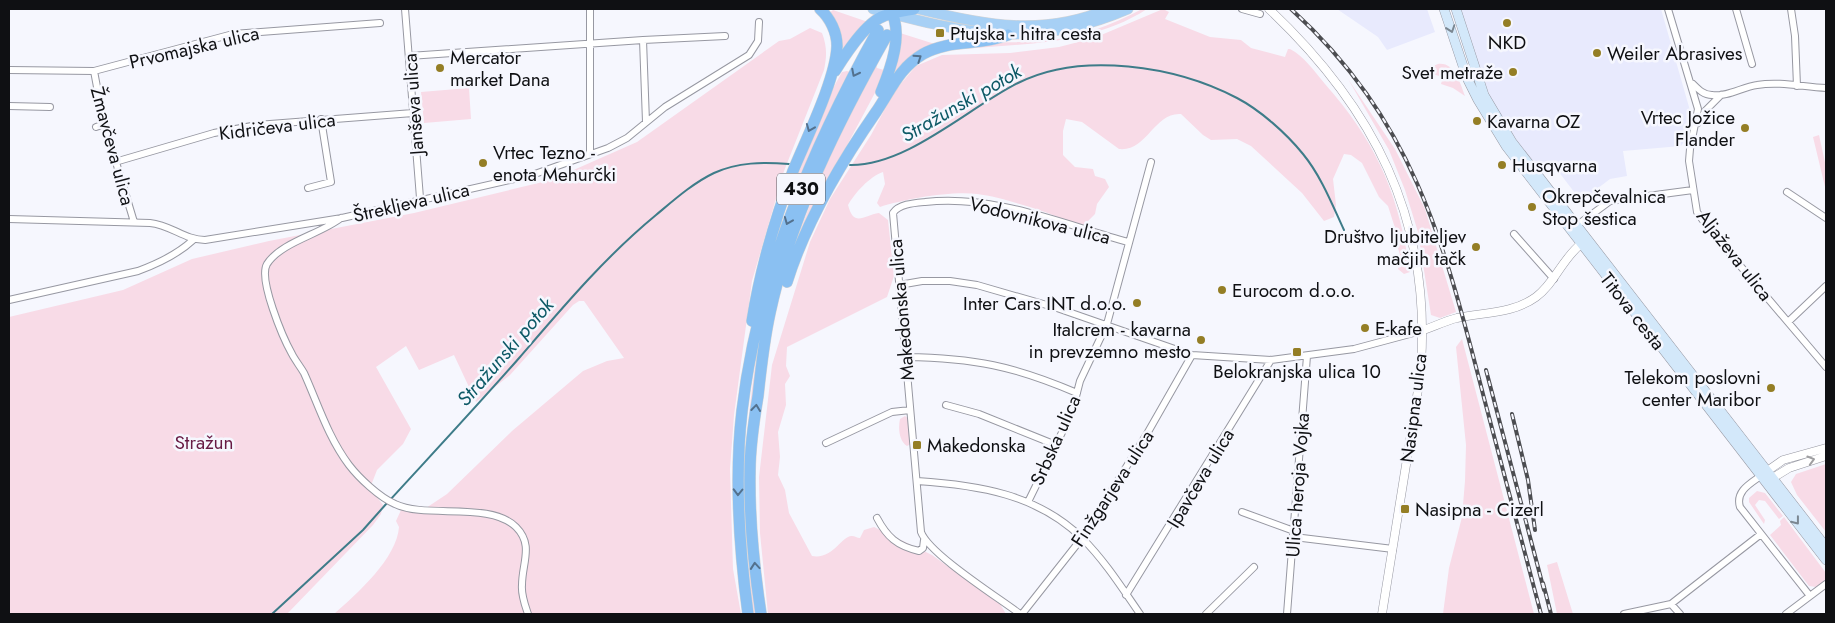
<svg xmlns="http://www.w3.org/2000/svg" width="1835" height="623" viewBox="0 0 1835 623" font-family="Jost,sans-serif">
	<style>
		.built { fill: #e8eafd }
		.green { fill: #f8dbe7 }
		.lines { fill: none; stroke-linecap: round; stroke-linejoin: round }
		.stream { stroke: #3e7c89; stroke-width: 2 }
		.minor-casing { stroke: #9798a2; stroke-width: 8 }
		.tertiary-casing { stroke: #9798a2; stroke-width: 9 }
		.secondary-casing { stroke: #9798a2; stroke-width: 10 }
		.primary-casing { stroke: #d4d4d5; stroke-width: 11 }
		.trunk-casing { stroke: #d4d4d5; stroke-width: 12 }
		.minor { stroke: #fff; stroke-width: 6 }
		.tertiary { stroke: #fff; stroke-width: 8 }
		.secondary { stroke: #d3e8fa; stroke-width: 9 }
		.primary { stroke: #a7d0f5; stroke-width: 10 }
		.trunk { stroke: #8ac0f2; stroke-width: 11 }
		.rail-casing { stroke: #4c4d51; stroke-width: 4 }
		.rail { stroke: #f6f7fe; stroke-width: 2; stroke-dasharray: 5.5; stroke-linecap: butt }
		.oneway { stroke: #7b8792 }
		.oneway2 { stroke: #53718e }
		.oneway3 { stroke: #9f9fa1 }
		.poi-dot { fill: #947e25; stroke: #f6f7fe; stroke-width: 2 }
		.labels { text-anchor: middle; stroke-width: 5; stroke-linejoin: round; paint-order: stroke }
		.shield { fill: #f6f7fe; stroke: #54555a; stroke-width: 1 }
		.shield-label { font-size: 18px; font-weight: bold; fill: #0f1013 }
		.poi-label { font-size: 19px; fill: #0f1013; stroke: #f6f7fe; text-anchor: start }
		.street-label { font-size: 19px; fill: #0f1013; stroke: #f6f7fe }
		.park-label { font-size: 19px; fill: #671a44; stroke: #f6f7fe }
		.water-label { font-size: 20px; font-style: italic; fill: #0d5966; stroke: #f6f7fe }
	</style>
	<rect width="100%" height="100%" fill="#f6f7fe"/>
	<path class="built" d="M1337,9H1427L1435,32L1387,50L1378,37Z
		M1458,9H1661L1691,114L1689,135L1681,146L1623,151L1627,176L1610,179L1581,201L1555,167L1535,168L1516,139L1492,102Z"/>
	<path class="green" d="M1142,9H1147C1088,47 1019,43 952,50C981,41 1013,43 1043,41C1079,37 1111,26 1142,9Z
		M1163,9L1169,12L1165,19L1210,37L1241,40L1251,48L1285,57L1288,49H1290C1304,56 1315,72 1325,84C1377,143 1399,194 1410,272L1404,274L1398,269C1403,256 1399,248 1391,237L1395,228L1388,206L1379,197L1362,163L1351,155L1344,154L1333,179L1336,205L1334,217L1324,221L1302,193L1251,146L1237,139L1211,140L1203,135L1181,114C1154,112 1147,152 1119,149L1082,122L1066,119L1063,131V155L1075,167L1093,169L1095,176L1105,179L1109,187L1097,204L1095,214L1083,226C1066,221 1050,213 1033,208C1016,203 995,196 977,194C949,191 906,199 880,207L877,203L885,184L883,172C869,177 855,193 848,205C854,228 864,215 879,213L888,220L894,276L887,297L787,347L786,366L790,376L785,384L786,405L778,432L780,457L778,475L785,490L789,513L812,556C833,560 842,535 852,536C855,536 857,538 860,538L864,530L874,527L932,555L1000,604L1006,614H768L760,533L759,477L772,365L810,242L830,199L871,135L894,92L916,66L942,55L1010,53L1059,47L1094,38Z
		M833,10L868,22L837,59L827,15Z
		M810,28L822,33C827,46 827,56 824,70L784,171L752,281L734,415L730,469L733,569L741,614H334C357,594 397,558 399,527L396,521L401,510L421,512L429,506L447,494L512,431L583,371L607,361L624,358L584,301H579L573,305L510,375L476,402L454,355L419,370L406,346L376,367L411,429L403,444L377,470L370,488L383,505L381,514L373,525L287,614H9V317L123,290L192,259L269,241L414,213L551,180L637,142L779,41L790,39Z
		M900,33L938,45L892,79Z
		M876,62L877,68L884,70L877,89L795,243L832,149Z
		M1438,64C1455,62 1460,83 1465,96L1453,88L1441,84L1443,77L1421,71Z
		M847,71L850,72L788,211C789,193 798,176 804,159C815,129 826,100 842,72Z
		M1348,79L1395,149L1425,209L1456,312L1440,318L1431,315L1418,232L1405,190L1389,150Z
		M469,88L471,119L424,123L421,92Z
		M1819,135L1826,167V191L1813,137Z
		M762,327L751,421L756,614H753C742,513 742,428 762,327Z
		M1462,339L1534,614H1443L1449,568L1462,517L1465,481L1466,445L1456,347Z
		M905,416L909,419L911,444L907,446C899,441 898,428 900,419Z
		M1826,464V532L1797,495L1791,482L1796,474Z
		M1757,491L1765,493L1783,516L1779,519L1765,501L1759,500L1755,505L1765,520L1764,524L1749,502V498Z
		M1784,517L1826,573V580L1816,587L1809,586L1770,535L1781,525L1780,521Z
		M1557,562L1573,614H1557L1547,565Z"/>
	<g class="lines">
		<path class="stream" d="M850,165C907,166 968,108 1018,83C1081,51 1176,66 1237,98C1260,110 1286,133 1303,154C1321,176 1332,204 1344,230
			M390,500C434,452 478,405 520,357C563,307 605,257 656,215C674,200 693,183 714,173C738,162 763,162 789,164
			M272,614L363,530L387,503"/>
		<defs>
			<path id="minor" d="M405,9L420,198
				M1242,9L1260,14
				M1668,9L1698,109L1690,149L1689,161L1697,212L1709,229L1826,367
				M1736,9L1752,64
				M1791,9L1795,36L1797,86
				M643,40L646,122
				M409,56L643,40L725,36
				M9,70L94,71L233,34L380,23
				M94,71L103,119L134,222
				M1693,84C1699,90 1704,95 1712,95C1728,97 1742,87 1757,85C1780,81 1803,87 1826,88
				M9,106L50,107
				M1698,123L1706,110L1721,95
				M96,127L105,124
				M590,153V9
				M115,162L214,133L257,125L413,113
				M308,188L331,182L321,119
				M1787,192L1826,218
				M341,218C321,234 281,242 267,264C258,279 283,338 292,354C295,360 300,366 304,373C318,404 328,437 349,465C359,478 379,497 395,504C426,519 490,501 516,527C534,545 522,563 522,585C521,595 525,605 528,614
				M9,219L150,223C171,225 185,240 205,240L342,218L532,175L608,148L627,138L665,107L749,55L758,41L759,22
				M1576,226L1610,201L1693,190
				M1514,234L1554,279
				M899,285L922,281H950L977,285L1057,308L1192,355L1271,360L1354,349L1421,331
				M9,300L138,271C157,264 178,254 193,240
				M1788,322L1826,286
				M906,357C974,358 1014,366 1077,393
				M946,405L979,414L1056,445
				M826,443L892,412L910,410
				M1762,475C1751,483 1735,491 1740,507L1810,596L1786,614
				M917,481C978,485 1037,494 1082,538C1105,561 1122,588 1140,614
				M1028,502L1072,412L1080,381L1107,324L1151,162
				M1242,512L1294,531
				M877,518C887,537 897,546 919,551L923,548L924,540
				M1294,537L1393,549
				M1126,595L1271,360
				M1810,596L1826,584
				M1671,604L1680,614
				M1020,614C999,598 929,554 921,532L893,213C899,204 914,203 925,202C994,194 1062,224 1128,242
				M1022,614L1082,538L1148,432L1192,355
				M1206,614L1254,567
				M1287,614L1307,356
				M1624,614L1671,604L1761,534"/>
			<path id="tertiary" d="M1269,9C1373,107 1431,218 1421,364C1418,398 1411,431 1406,465C1398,515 1390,565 1382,614
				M1421,331C1433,327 1445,321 1457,318C1485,312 1512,314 1536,297C1555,283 1562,259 1581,244
				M1763,474L1783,460L1826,448
				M1768,481L1789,468L1826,456"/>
			<path id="secondary" d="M1444,9L1467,78L1478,100L1506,146L1826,560
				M1456,9L1484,95L1512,142L1826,547"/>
			<path id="primary" d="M873,9C969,34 1033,50 1128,9
				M919,9C984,25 1043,37 1108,9"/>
			<path id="trunk" d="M835,71C845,55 866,22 884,16C894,12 904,11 914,9
				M881,92C891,68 904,33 890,9
				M787,282C806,221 840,164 876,112C891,90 899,68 923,54C949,39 981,46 1008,35
				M752,321C760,271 775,219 793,171C806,139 836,79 837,46C837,32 830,18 820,9
				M748,614C739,547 734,479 742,411C758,275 812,148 878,30
				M761,614C754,567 749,519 750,471C750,446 754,420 758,396C761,368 764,340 770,313C791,215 838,122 887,35"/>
		</defs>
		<use href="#minor" class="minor-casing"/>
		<use href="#tertiary" class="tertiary-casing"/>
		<use href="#secondary" class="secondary-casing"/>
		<use href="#primary" class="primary-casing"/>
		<use href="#trunk" class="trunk-casing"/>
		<use href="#minor" class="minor"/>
		<use href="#tertiary" class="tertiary"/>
		<use href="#secondary" class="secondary"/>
		<use href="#primary" class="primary"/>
		<use href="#trunk" class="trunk"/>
		<defs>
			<path id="rail" d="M1291,9C1415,122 1444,243 1484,398C1503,470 1522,542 1541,614
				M1486,370L1544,590
				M1512,414L1528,480L1535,530
				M1543,583L1551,614"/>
		</defs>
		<use href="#rail" class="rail-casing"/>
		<use href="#rail" class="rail"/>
	</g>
	<defs><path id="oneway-chevron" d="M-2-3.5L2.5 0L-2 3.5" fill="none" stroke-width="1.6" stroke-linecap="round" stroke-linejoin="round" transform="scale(1.25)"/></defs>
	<g class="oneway">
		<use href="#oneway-chevron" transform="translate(1451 29) rotate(71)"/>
		<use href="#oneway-chevron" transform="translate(1796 521) rotate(52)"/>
	</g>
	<g class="oneway2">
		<use href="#oneway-chevron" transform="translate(918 58) rotate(-34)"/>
		<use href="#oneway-chevron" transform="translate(855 73) rotate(117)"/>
		<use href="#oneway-chevron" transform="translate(810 128) rotate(112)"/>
		<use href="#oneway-chevron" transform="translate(788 221) rotate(112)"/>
		<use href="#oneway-chevron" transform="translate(756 408) rotate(-83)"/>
		<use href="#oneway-chevron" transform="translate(738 492) rotate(91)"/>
		<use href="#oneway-chevron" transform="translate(755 566) rotate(-95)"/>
	</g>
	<use class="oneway3" href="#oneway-chevron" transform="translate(1811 460) rotate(-16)"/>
	<g class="poi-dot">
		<circle cx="1507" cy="23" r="5"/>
		<rect x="935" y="28" width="10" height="10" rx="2.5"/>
		<circle cx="1597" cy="53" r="5"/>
		<circle cx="440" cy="68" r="5"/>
		<circle cx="1513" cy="72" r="5"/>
		<circle cx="1477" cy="121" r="5"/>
		<circle cx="1745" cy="128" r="5"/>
		<circle cx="483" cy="163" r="5"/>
		<circle cx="1502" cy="165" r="5"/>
		<circle cx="1532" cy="207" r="5"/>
		<circle cx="1476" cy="247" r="5"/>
		<circle cx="1222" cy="290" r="5"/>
		<circle cx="1137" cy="303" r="5"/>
		<circle cx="1365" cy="328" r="5"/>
		<circle cx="1201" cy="340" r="5"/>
		<rect x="1292" y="347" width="10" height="10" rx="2.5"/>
		<circle cx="1771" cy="388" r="5"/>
		<rect x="912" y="440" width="10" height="10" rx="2.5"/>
		<rect x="1400" y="504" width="10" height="10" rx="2.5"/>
	</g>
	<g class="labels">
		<rect class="shield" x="777" y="173.5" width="48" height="31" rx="4"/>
		<g class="shield-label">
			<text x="801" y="195">430</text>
		</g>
		<g class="poi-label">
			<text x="950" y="40">Ptujska - hitra cesta</text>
			<text x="1507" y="49" text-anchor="middle">NKD</text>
			<text x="1607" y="60">Weiler Abrasives</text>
			<text x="450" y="64">Mercator<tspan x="450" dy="22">market Dana</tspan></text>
			<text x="1503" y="79" text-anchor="end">Svet metraže</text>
			<text x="1735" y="124" text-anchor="end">Vrtec Jožice<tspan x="1735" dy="22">Flander</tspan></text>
			<text x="1487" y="128">Kavarna OZ</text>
			<text x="493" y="159">Vrtec Tezno -<tspan x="493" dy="22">enota Mehurčki</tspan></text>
			<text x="1512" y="172">Husqvarna</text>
			<text x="1542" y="203">Okrepčevalnica<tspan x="1542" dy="22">Stop šestica</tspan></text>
			<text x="1466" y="243" text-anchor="end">Društvo ljubiteljev<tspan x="1466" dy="22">mačjih tačk</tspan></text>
			<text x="1232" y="297">Eurocom d.o.o.</text>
			<text x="1127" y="310" text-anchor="end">Inter Cars INT d.o.o.</text>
			<text x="1375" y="335">E-kafe</text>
			<text x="1191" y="336" text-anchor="end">Italcrem - kavarna<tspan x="1191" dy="22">in prevzemno mesto</tspan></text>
			<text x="1297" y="378" text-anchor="middle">Belokranjska ulica 10</text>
			<text x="1761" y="384" text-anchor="end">Telekom poslovni<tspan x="1761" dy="22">center Maribor</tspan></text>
			<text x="927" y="452">Makedonska</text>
			<text x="1415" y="516">Nasipna - Cizerl</text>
		</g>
		<g class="street-label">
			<text transform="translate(194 47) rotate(-13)" y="7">Prvomajska ulica</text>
			<text transform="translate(413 104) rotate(-94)" y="7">Janševa ulica</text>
			<text transform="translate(277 126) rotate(-7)" y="7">Kidričeva ulica</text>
			<text transform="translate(113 146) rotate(75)" y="7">Žmavčeva ulica</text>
			<text transform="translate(411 202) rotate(-13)" y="7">Štrekljeva ulica</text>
			<text transform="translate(1040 220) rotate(14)" y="7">Vodovnikova ulica</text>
			<text transform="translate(1735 255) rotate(52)" y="7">Aljaževa ulica</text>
			<text transform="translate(901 310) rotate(-95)" y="7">Makedonska ulica</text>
			<text transform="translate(1633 311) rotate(52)" y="7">Titova cesta</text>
			<text transform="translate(1413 408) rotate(-83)" y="7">Nasipna ulica</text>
			<text transform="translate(1055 440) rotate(-66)" y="7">Srbska ulica</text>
			<text transform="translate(1200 478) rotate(-59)" y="7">Ipavčeva ulica</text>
			<text transform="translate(1297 485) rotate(-86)" y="7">Ulica heroja Vojka</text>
			<text transform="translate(1112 488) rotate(-57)" y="7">Finžgarjeva ulica</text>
		</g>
		<g class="park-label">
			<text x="204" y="449">Stražun</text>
		</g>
		<g class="water-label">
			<text transform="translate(961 103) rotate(-30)" y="7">Stražunski potok</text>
			<text transform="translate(505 352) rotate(-49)" y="7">Stražunski potok</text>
		</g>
	</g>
	<rect width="1835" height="623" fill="none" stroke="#0f1013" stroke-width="20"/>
</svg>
